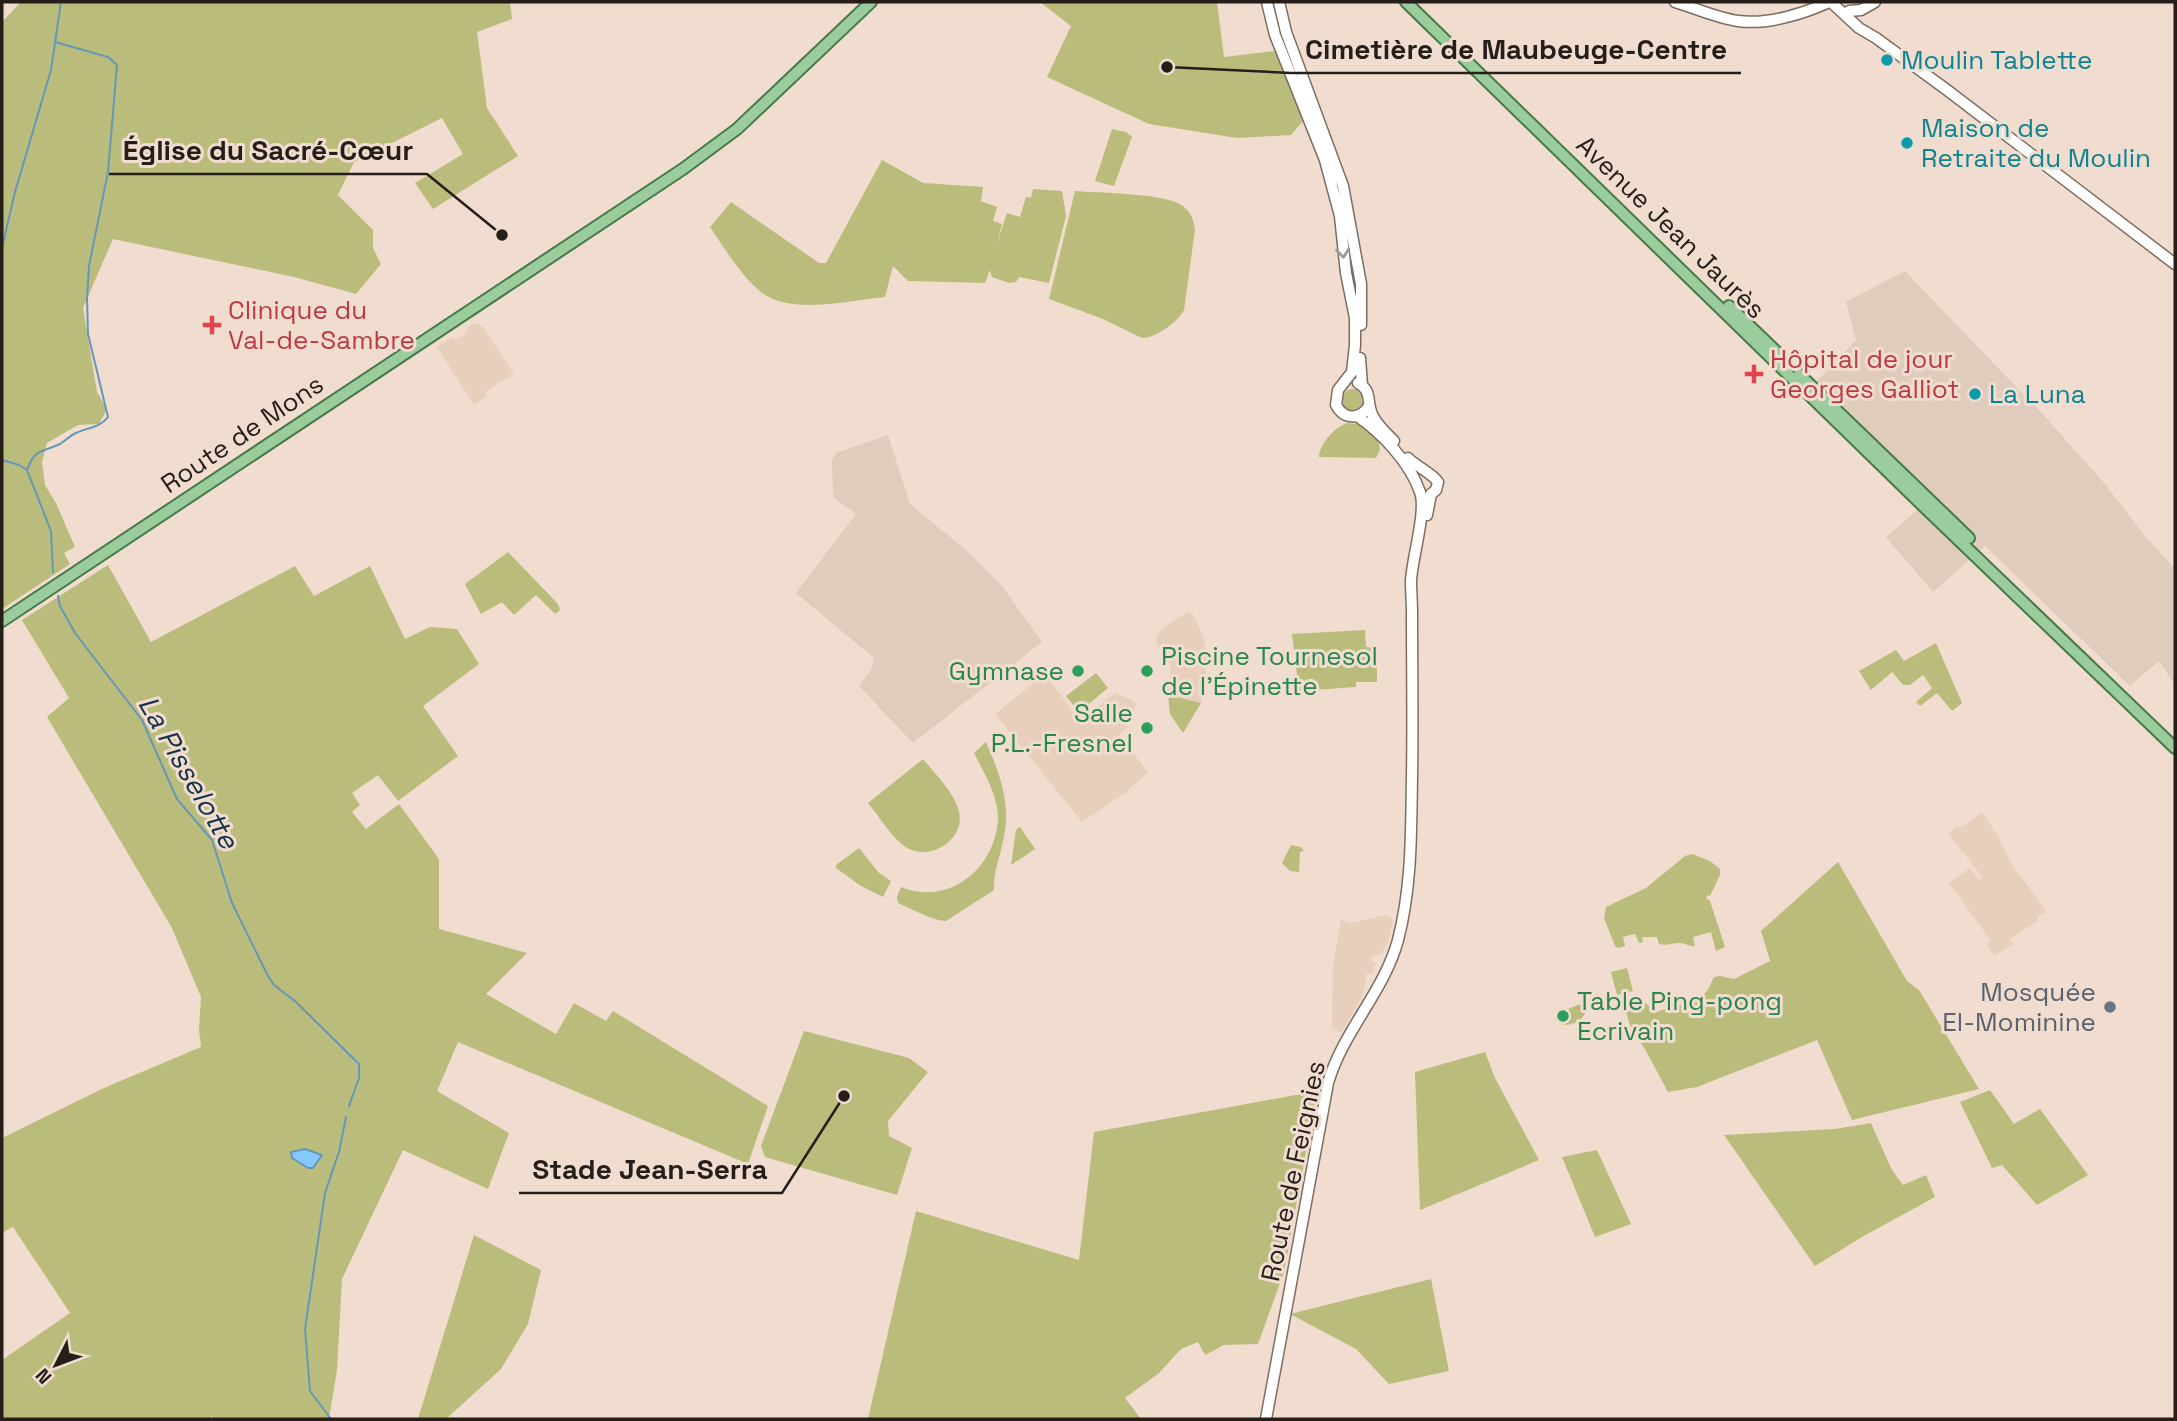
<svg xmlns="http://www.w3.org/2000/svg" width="2177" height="1421" viewBox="0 0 2177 1421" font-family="'Space Grotesk',sans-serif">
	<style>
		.commercial { fill: #dfccbd }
		.built { fill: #e8cfbc }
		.green { fill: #babc7b }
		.water { fill: #85c9fc; stroke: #6896b8; stroke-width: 2 }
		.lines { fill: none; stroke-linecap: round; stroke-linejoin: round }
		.stream { stroke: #6896b8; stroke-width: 2 }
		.secondary-casing { stroke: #7d6d61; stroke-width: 13 }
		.primary-casing { stroke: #467945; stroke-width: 14 }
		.secondary { stroke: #fff; stroke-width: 10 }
		.primary { stroke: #9acc9e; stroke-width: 10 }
		.oneway { stroke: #9d9a98 }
		.culture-dot { fill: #0f9aa8; stroke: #f0ddcf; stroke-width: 2.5 }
		.health-dot { fill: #e0444e; stroke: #f0ddcf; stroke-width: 2.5 }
		.leisure-dot { fill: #2e9e5b; stroke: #f0ddcf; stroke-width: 2.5 }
		.worship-dot { fill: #6b7280; stroke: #f0ddcf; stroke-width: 2.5 }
		.labels { text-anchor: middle; stroke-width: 6; stroke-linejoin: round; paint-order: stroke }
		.culture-label { font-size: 26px; fill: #0d838f; stroke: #f0ddcf; text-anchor: start }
		.street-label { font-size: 26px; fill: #251e19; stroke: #f0ddcf }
		.health-label { font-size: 26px; fill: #be3a42; stroke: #f0ddcf; text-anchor: start }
		.leisure-label { font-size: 26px; fill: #27864d; stroke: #f0ddcf; text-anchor: start }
		.worship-label { font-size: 26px; fill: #5b616d; stroke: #f0ddcf; text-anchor: end }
		.water-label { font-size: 28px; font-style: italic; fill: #153348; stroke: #f0ddcf }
		.leader { fill: none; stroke: #251e19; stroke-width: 2.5 }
		.callout-dot { fill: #251e19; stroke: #f0ddcf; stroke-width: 2.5 }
		.callout-label { font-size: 28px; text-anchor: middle; font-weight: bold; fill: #251e19; stroke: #f0ddcf; stroke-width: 6; stroke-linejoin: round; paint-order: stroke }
	</style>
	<rect width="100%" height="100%" fill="#f0ddcf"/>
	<path class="commercial" d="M1905,271L2049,421L2105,484L2144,535L2175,569V685L2159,661L2130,686L1985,546L1933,592L1886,537L1934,496L1816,382L1856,340L1846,302Z
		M888,435L910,504L966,550L1002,586L1042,642L913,743L859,686L871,670L874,658L796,593L856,514L833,497L832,460L836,453Z"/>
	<path class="built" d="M475,323L483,327L514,374L485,392L487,396L474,405L437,347L452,337L456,340L467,332V328Z
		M1188,612L1193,614L1203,636L1207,655L1205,686L1201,703L1168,695L1171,665L1155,640L1162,628Z
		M1045,674L1080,721L1115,693L1130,699L1136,704L1127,728L1119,735L1148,772L1126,792L1082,822L995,714Z
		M1982,812L1998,836L2009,860L2046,911L2037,917L2039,920L2010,939L2013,944L1994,956L1987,945L1991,941L1949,883L1970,868L1979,880L1983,878L1948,833L1957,826L1960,828Z
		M1386,915L1393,920L1388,943L1381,954L1372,957L1371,961L1376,962L1373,974L1367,973L1362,997L1341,1033L1332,1028L1333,966L1341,920L1351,923Z"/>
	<path class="green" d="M21,2H510L512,19L477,32L487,108L518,156L433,209L415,183L463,154L442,118L354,162L338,195L373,230V248L381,264L356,294L294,277L113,239L83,308L97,392L107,409L99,424L78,425L47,443L42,462L45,485L56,503L75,547L64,553L70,564L2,609V22Z
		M1040,2H1217L1224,57L1275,51L1303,121L1291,135L1237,138L1149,124L1047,77L1071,26Z
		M1112,129L1126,132L1132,137L1114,186L1095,181Z
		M882,160L923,183L983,187L981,201L997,207L993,221L1002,224L997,243L1007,213L1020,217L1026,197L1031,198L1033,189L1062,191L1066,216L1049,283L1019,277L1016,282L1009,283L992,277L990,270L985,283L908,281L893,266L885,297C852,300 804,312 773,299C750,291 723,246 710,227L731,202L819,263H826Z
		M1075,191C1099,193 1166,193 1183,206C1192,213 1193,220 1195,230L1184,310C1178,322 1154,339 1142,338L1103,319L1049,299Z
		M1342 400a11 11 0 1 1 22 0a11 11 0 1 1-22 0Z
		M1347,423L1361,424L1378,439L1380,450L1376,458L1319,457C1320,443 1334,428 1347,423Z
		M508,552L558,604L560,610L555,614L536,595L514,615L502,602L481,614L465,584Z
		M108,565L151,642L295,566L314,596L370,566L405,639L430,627L457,629L479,664L423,706L458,756L398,801L378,775L352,793L360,805L352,812L366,829L399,804L439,859V929L527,953L486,994L556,1034L574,1003L606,1021L613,1011L768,1106L748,1164L458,1042L437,1091L509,1133L488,1189L403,1150L342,1279L337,1370L329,1419H213L212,1416L209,1419H2V1360L70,1313L13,1227L2,1233V1138L104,1088L201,1047L199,1030L201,997L172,928L47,717L69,698L22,620Z
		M1365,630L1366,647L1377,648V682H1356V687L1299,691L1292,634Z
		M1936,643L1962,703L1952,711L1937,693L1920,706L1916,702L1932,688L1923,675L1910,685H1903L1892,672L1871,690L1859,671L1896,650L1904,661Z
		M1096,673L1108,688L1079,712L1066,696Z
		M1168,695L1201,703L1183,733L1170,714Z
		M986,742C999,772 1011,803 1004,836C1001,855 993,871 994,890L946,921C933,921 912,909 898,903L897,897L901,887C949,907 996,868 998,818C998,795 984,773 974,753Z
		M923,759C935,774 952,790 958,808C969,839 927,865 903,845C889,834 879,816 868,803Z
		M1020,827L1035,849L1011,865L1016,830Z
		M1291,845L1301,847L1304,851L1300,852L1299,872L1290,871L1282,863Z
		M859,848L879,873L891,881L883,897L861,886L836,868V865Z
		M1692,854L1710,861L1720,869V875L1710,896L1708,895L1706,898L1710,901L1725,947L1716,951L1711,932L1693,937L1695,946C1689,947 1686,943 1680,943C1672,943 1667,946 1659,944L1657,937H1642L1643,942L1639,943L1635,934L1623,937L1625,946L1618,948L1615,946L1604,918L1606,907L1646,888L1685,856Z
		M1838,862L1907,981L1919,990L1979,1089L1852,1120L1817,1040L1697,1087L1668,1092L1645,1049L1632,1031L1625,1009L1635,995L1657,1012C1674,1005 1699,1004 1709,988C1711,984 1712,980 1714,977L1720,976L1734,979L1770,961L1761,931Z
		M1627,968L1633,991L1617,995L1611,972Z
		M1580,1004L1586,1011C1582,1023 1564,1030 1556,1020L1559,1013Z
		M804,1031L909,1058L928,1072L888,1121L889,1136L912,1148L897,1195L765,1157L761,1146Z
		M1485,1052L1495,1078L1539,1160L1420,1210L1415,1072Z
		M1990,1090L2014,1124L2040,1109L2088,1175L2037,1205L2002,1165L1992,1168L1960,1102Z
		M1317,1091L1284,1272L1258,1344L1224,1345L1205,1355L1198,1342L1181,1349L1159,1373L1125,1398L1141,1419H868L916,1211L1079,1260L1094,1132Z
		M1871,1123L1892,1170L1903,1185L1926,1175L1935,1197L1862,1237L1815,1266L1724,1135L1835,1129Z
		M1597,1150L1631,1224L1595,1237L1562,1157Z
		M474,1235L541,1270L528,1324L501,1369L446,1419H418Z
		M1431,1279L1449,1371L1389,1384L1356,1349L1290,1314Z"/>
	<path class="water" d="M305,1149L322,1155L313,1168H308L292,1158L291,1152Z"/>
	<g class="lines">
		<path class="stream" d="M2,248L15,192L51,70L61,2
			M2,460L19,465L27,470L51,531L53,572
			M27,470C35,448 41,453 60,444C65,441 68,437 74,434C85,428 100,428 108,417L88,334L87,299L89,266L108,172L117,65L108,57L55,42
			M58,596L60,606L75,633L142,720L177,799L212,840L232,903L267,974L274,985L296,1002L359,1064V1078L349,1106
			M331,1419L310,1391L305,1329L325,1193L339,1152L346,1117"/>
		<defs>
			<path id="secondary" d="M1267,2L1275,35L1325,160L1340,216L1346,273L1355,318V345L1352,372L1338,390L1336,405C1344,420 1360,420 1369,406
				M1279,2L1286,32L1343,186L1361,284V325
				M1675,2C1695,8 1717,18 1738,21C1767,25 1803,14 1829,2
				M1831,2L1859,28L1876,38L1947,90L2175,264
				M1849,11L1861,10L1875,2
				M1360,358L1362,385
				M1358,383C1374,391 1365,405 1374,418C1379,427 1387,434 1394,441
				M1408,458C1417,467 1432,473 1438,482L1436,490L1431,494L1427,515
				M1266,1419L1328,1083C1343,1031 1384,992 1398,940C1412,886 1411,833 1412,777C1413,722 1412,667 1412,613C1412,602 1411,591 1411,581C1412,558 1427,511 1420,492C1410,463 1383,434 1357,416"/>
			<path id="primary" d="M1406,2L1918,501L2175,748
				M1729,306L1783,358
				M1799,374L1969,538
				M2,621L683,169L737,129L871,2"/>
		</defs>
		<use href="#secondary" class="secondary-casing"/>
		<use href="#primary" class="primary-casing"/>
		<use href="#secondary" class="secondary"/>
		<use href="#primary" class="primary"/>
	</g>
	<defs><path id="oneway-chevron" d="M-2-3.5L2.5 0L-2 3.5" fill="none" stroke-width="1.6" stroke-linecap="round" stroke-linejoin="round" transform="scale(1.75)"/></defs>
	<use class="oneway" href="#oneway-chevron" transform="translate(1343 253) rotate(84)"/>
	<g class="culture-dot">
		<circle cx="1887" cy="60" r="7"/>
		<circle cx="1907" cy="143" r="7"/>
		<circle cx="1975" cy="394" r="7"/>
	</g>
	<g class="health-dot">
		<path d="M208.5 314.5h7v7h7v7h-7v7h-7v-7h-7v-7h7z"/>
		<path d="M1750.5 363.5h7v7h7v7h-7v7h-7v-7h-7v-7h7z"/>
	</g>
	<g class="leisure-dot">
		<circle cx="1078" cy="671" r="7"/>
		<circle cx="1147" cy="671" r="7"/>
		<circle cx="1147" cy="728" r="7"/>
		<circle cx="1563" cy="1016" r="7"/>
	</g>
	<circle class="worship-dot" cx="2110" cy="1007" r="7"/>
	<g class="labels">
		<g class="culture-label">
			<text x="1901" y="69">Moulin Tablette</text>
			<text x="1921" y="137">Maison de<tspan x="1921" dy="30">Retraite du Moulin</tspan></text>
			<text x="1989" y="403">La Luna</text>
		</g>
		<g class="street-label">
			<text transform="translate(1671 227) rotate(44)" y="9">Avenue Jean Jaurès</text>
			<text transform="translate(242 434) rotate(-34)" y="9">Route de Mons</text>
			<text transform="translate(1293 1171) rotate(-78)" y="9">Route de Feignies</text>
		</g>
		<g class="health-label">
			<text x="228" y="319">Clinique du<tspan x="228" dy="30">Val-de-Sambre</tspan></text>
			<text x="1770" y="368">Hôpital de jour<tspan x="1770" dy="30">Georges Galliot</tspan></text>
		</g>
		<g class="leisure-label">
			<text x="1161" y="665">Piscine Tournesol<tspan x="1161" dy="30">de l'Épinette</tspan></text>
			<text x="1064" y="680" text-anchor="end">Gymnase</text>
			<text x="1133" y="722" text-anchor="end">Salle<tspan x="1133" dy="30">P.L.-Fresnel</tspan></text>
			<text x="1577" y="1010">Table Ping-pong<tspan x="1577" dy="30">Ecrivain</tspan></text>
		</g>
		<g class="worship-label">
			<text x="2096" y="1001">Mosquée<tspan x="2096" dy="30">El-Mominine</tspan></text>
		</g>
		<g class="water-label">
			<text transform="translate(189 772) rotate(60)" y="10">La Pisselotte</text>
		</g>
	</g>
	<path class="leader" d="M1167 67L1291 73H1741M502 235L427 174H109M844 1096L782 1193H519"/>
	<g class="callout-dot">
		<circle cx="1167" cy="67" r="7"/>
		<circle cx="502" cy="235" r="7"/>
		<circle cx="844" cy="1096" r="7"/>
	</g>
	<g class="callout-label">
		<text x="1516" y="59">Cimetière de Maubeuge-Centre</text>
		<text x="268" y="160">Église du Sacré-Cœur</text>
		<text x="650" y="1179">Stade Jean-Serra</text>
	</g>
	<rect width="2177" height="1421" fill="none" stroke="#251e19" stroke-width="7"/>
	<g transform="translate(56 1365) rotate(228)" stroke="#f0ddcf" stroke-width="5" paint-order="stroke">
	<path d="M0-5L12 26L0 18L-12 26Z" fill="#251e19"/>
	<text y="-10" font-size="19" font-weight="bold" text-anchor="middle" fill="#251e19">N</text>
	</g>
</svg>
